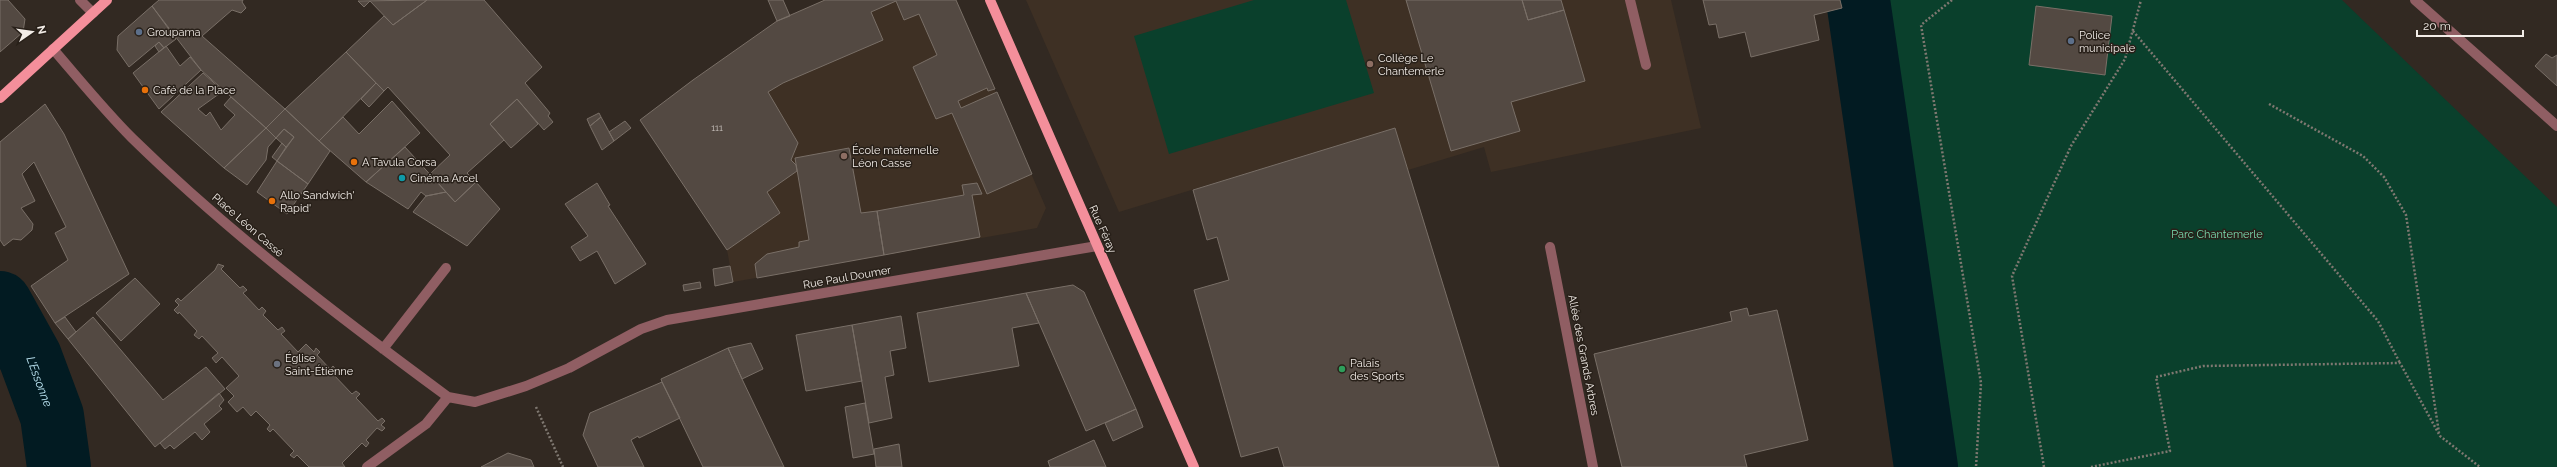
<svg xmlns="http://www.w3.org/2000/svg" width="2557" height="467" viewBox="0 0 2557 467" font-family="Raleway,sans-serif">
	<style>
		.built { fill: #3e3024 }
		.green { fill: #0a402c }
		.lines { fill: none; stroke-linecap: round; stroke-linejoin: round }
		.river { stroke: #021b22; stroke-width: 64 }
		.building { fill: #534942; stroke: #796f67 }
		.path { stroke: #7f7871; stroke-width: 2.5; stroke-dasharray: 2 2; stroke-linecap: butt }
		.minor { stroke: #905e63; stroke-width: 10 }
		.major { stroke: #f48f9b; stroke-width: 10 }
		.service-dot { fill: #5c6f8a; stroke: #282019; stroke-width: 1.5 }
		.education-dot { fill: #8d6e63; stroke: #282019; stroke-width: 1.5 }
		.food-dot { fill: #e8710a; stroke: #282019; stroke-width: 1.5 }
		.culture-dot { fill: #0f9aa8; stroke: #282019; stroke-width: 1.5 }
		.worship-dot { fill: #6b7280; stroke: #282019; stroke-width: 1.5 }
		.leisure-dot { fill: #2e9e5b; stroke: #282019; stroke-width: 1.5 }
		.labels { text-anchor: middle; stroke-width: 3; stroke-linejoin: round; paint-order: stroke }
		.number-label { font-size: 9px; fill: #cac3be }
		.poi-label { font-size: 11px; fill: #f2ece7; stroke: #282019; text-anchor: start }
		.street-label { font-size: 11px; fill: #f2ece7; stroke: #282019 }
		.park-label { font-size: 11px; fill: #7addb0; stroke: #282019 }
		.water-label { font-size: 12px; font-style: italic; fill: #bfe8f6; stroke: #282019 }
	</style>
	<rect width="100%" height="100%" fill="#322922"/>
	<path class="built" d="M825,0H956L1046,208L1037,228L733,282L727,250L640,120L693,80L777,21Z
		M1026,0H1671L1701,128L1491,172L1484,147L1408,170L1395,128L1119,212Z"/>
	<path class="green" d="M1254,0H1346L1374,93L1169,154L1134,36Z
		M1877,0H2342L2557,207V467H1945Z"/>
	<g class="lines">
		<g class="river">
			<path d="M1858,0L1926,467"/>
			<path id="s1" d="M0,303L30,357L52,416L59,467"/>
		</g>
	</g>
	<path class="building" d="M0,0H8L25,19L23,32L0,52Z
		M159,0H243L242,2L246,8L241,13L232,10L202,36L285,109L266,128L201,70L152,6Z
		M427,0H484L542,67L525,83L550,113L548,116L553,122L544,130L517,99L490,124L504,140L467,173L476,182L455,202L430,174L450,155L388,87L384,91L346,52L384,16L393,25Z
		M427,0L393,25L370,1L364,7L358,1Z
		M768,0H783L790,16L777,21Z
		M825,0H956L995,89L988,91L987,88L958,101L961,108L997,92L1032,174L987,194L952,113L936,119L913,67L937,55L919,14L904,20L896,1L871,12L883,40L783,83L768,92L798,143L791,160L796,165L797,171L767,192L780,213L727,250L640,120L693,80L777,21Z
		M1406,0H1522L1528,20L1564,10L1585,81L1511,102L1520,131L1451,151Z
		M1522,0H1561L1564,10L1528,20Z
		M1703,0H1840L1842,8L1814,15L1819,40L1751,57L1745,32L1719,38L1716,24L1709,25Z
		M152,6L176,39L164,48L159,42L129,67L117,50L118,36Z
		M2036,6L2112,16L2105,75L2029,65Z
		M159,42L164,48L159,52L155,46Z
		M166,46L180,66L190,57L201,70L159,109L133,73Z
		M346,52L376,83L319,141L285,109Z
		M2546,54L2552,58L2557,55V86L2535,66Z
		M203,73L223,91L198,109L206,116L210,112L221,130L235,115L224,105L231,97L266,128L224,168L161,112Z
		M376,83L384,91L369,107L361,99Z
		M517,99L538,124L511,148L490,124Z
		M392,101L420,133L366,182L319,141L343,117L359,134Z
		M45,104L64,134L129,274L55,323L31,286L68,260L55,233L66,227L34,162L22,174L35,201L21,208L33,224L32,230L21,240L13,239L4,246L0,240V142Z
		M285,109L330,151L308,184L277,161L294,137L284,129L276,138L266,128Z
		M599,113L601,117L590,126L587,119Z
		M601,117L614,141L602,150L590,126Z
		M625,121L631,128L614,141L609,132Z
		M266,128L276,138L268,147L266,160L247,185L224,168Z
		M1395,128L1499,467H1284L1278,447L1241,457L1194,290L1229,280L1217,237L1207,240L1193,190Z
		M284,129L294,137L286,147L276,138Z
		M282,143L286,147L277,161L272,157Z
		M405,147L446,192L426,196L421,192L408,209L366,182Z
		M849,148L861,213L877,211L884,255L757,278L755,264L767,254L799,247V242L809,240L795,158Z
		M277,161L308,184L287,214L257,192Z
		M476,182L500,209L467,246L413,212L426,196L446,192L455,202Z
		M597,183L610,205L608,206L646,264L615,284L597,251L580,261L571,247L588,236L565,204Z
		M977,183L982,194L972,195L980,237L884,255L877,211L964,195L962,185Z
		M218,264L224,266L221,269L240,288L243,286L247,290L243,293L259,310L262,307L266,311L263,315L278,330L282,327L285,331L281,334L298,352L306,344L314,352L316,348L320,352L317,355L330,369L333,366L336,369L332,373L352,394L356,391L360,394L356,398L378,421L382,418L385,421L381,425L385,428L382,431L377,428L366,440L369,443L366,447L362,443L342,463L345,467H309L297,455L294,458L290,455L294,451L273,429L270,432L267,429L270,425L256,411L251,416L243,407L237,412L228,402L234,396L226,388L239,376L222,357L216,363L212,358L218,353L202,336L199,339L194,335L197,331L179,312L178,314L174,310L179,305L175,301L178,298L181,301L215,270Z
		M730,266L733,282L715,286L713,269Z
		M135,278L160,304L121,341L96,313Z
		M700,282L701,288L684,291L683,285Z
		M1073,285L1084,292L1136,409L1086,431L1026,293Z
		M1026,293L1039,323L1012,328L1019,366L929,382L917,313Z
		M1747,308L1749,316L1777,310L1808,440L1744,455L1747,467H1622L1594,354L1732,321L1730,312Z
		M901,316L906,348L890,351L894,375L885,377L892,418L869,423L852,325Z
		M65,317L76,332L68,339L55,323Z
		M93,317L163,400L206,367L225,389L155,447L68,339Z
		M852,325L862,381L806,391L796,335Z
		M751,343L763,369L742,379L728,348Z
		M728,348L742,379L784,467H703L662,382L661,379Z
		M662,382L680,418L639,438L638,436L631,440L644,467H598L583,435L590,413Z
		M219,393L224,400L219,406L222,409L204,424L210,432L202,440L195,432L174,449L170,445L165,449L160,443Z
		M865,403L874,454L853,458L845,407Z
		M1136,409L1143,427L1113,441L1105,423Z
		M1094,440L1106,467H1050L1048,461Z
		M899,444L902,467H876L874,449Z
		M508,453L531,460L534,467H481Z"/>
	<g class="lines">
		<path class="path" d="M1952,0L1921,25L1981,383L1976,467
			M2133,31L2378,321L2400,363
			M2269,104L2363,156L2384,177L2406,215L2439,433
			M536,407L563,467
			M2044,467L2012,276L2071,146L2125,59L2141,0
			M2091,467L2170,451L2156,377L2203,366L2400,363L2440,436L2480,467"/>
		<path class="minor" d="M80,0L93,13
			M1630,0L1646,65
			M2415,0L2557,126
			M53,49C79,79 104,110 132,138C229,233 338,316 448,397L475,402L526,386L569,368L641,329L667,320L1097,246
			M1550,247L1593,467
			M383,349L446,268
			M367,467L426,424L448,397"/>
		<path class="major" d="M990,0L1194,467
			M0,98L107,0"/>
	</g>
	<g class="service-dot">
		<circle cx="139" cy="32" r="4"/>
		<circle cx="2071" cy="41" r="4"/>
	</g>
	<g class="education-dot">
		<circle cx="1370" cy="64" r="4"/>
		<circle cx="844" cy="156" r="4"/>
	</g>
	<g class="food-dot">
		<circle cx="145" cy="90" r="4"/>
		<circle cx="354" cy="162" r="4"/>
		<circle cx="272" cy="201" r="4"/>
	</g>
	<circle class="culture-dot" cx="402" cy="178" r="4"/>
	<circle class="worship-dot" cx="277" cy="364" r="4"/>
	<circle class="leisure-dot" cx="1342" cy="369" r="4"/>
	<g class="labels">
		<g class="number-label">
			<text x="717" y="131">111</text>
		</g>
		<g class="poi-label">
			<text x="147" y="36">Groupama</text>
			<text x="2079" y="39">Police<tspan x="2079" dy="13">municipale</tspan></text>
			<text x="1378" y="62">Collège Le<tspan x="1378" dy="13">Chantemerle</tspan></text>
			<text x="153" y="94">Café de la Place</text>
			<text x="852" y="154">École maternelle<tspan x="852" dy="13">Léon Casse</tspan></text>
			<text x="362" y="166">A Tavula Corsa</text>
			<text x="410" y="182">Cinéma Arcel</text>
			<text x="280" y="199">Allo Sandwich'<tspan x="280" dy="13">Rapid'</tspan></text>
			<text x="285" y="362">Église<tspan x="285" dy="13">Saint-Étienne</tspan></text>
			<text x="1350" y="367">Palais<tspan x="1350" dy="13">des Sports</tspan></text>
		</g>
		<g class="street-label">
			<text transform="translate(248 225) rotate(41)" y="4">Place Léon Cassé</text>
			<text transform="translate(1103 229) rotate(66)" y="4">Rue Féray</text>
			<text transform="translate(847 277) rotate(-10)" y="4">Rue Paul Doumer</text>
			<text transform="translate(1584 355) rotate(79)" y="4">Allée des Grands Arbres</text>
		</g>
		<g class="park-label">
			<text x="2217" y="238">Parc Chantemerle</text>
		</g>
		<g class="water-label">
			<text dy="4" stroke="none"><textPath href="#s1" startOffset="88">L'Essonne</textPath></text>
		</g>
	</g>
	<g transform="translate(32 32) rotate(77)" stroke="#282019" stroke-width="3" paint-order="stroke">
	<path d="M0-3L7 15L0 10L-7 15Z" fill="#f2ece7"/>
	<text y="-6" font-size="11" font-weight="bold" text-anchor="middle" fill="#f2ece7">N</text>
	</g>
	<path d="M2417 30v6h106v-6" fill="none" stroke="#f2ece7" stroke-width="2"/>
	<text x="2423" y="30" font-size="12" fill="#f2ece7" stroke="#282019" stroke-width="3" paint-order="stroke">20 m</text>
</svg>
